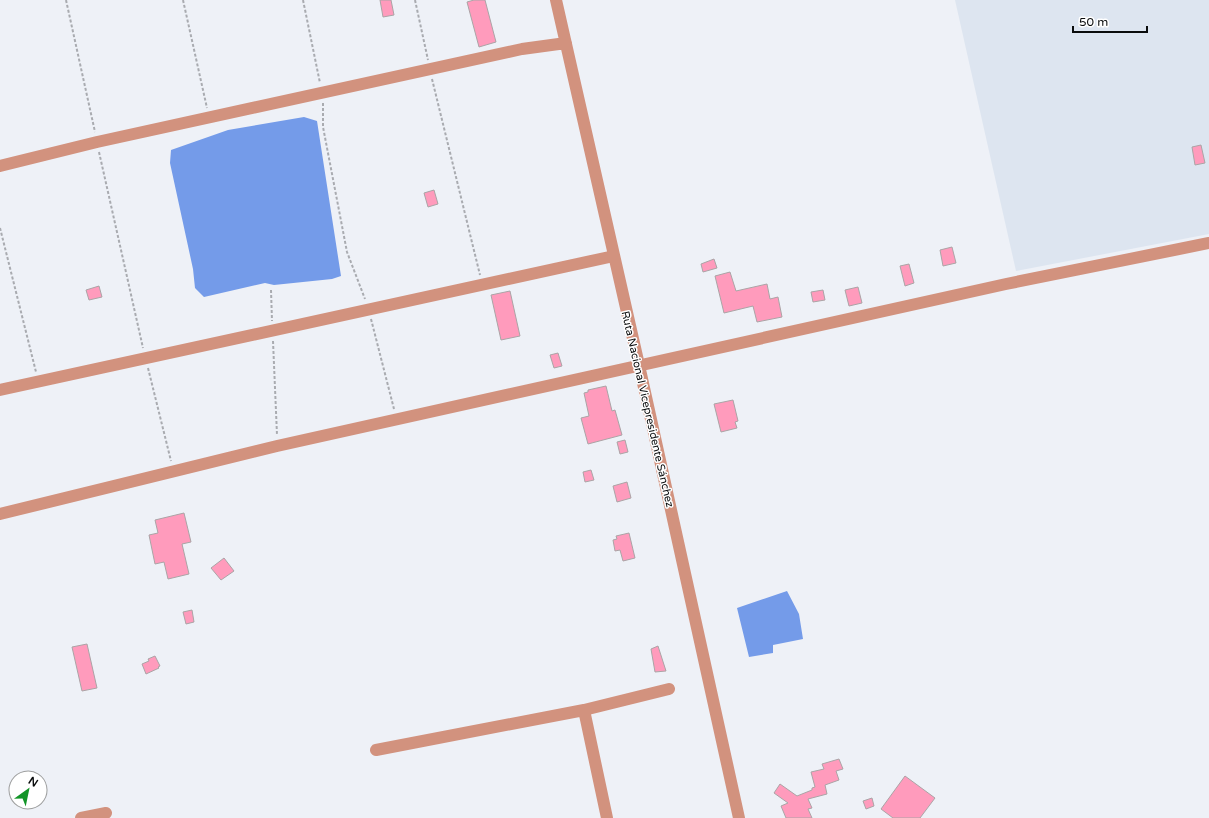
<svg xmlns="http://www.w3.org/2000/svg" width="1209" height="818" viewBox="0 0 1209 818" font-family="'Varela Round',sans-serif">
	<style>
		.built { fill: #dde5f0 }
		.water { fill: #749be9 }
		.building { fill: #ff9bbc; stroke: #aba4a6 }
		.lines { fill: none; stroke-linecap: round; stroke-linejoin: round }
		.path { stroke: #a9abb0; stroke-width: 2; stroke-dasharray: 3 2; stroke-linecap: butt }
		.minor { stroke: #d2927e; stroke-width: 12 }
		.labels { text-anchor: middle; stroke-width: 3; stroke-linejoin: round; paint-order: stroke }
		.street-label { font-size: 11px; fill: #0a0c0d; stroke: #fff }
	</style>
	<rect width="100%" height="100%" fill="#eef1f7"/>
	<path class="built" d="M955,0H1209V234L1016,271Z"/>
	<path class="water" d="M304,117L317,121L341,276L332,279L274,285L265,283L204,297L195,288L193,269L170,163L171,150L228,130Z
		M787,591L799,614L803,639L773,645V653L749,657L737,608Z"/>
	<path class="building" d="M380,0H391L394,15L383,17Z
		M474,0H485L496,42L479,47L467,2Z
		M1201,145L1205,163L1195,165L1192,147Z
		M434,190L438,204L428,207L424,193Z
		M952,247L956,263L943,266L940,250Z
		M714,259L717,268L703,272L701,264Z
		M909,264L914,283L905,286L900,266Z
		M730,272L736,291L767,284L770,299L778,297L782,317L757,322L753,306L724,313L715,276Z
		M99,286L102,297L89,300L86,290Z
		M858,287L862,303L849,306L845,290Z
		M823,290L825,300L813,302L811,292Z
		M510,291L520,336L501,340L491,295Z
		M558,353L562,366L554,368L550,355Z
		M606,386L612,411L615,410L622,435L588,444L581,418L589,416L584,393L588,392V390Z
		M733,400L738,421L735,422L737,428L721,432L714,404Z
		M625,440L628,452L620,454L617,442Z
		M591,470L594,480L585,482L583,472Z
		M627,482L631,498L617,502L613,486Z
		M184,513L191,542L182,544L189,574L168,579L164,562L155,564L149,535L158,533L155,520Z
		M629,533L635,558L623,561L620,550L615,551L613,540L617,539L616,536Z
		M224,558L234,571L221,580L211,568Z
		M192,610L194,622L186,624L183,612Z
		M87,644L97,688L82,691L72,647Z
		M658,646L666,671L655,672L651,649Z
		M155,656L160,666L158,667L159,668L146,674L142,664L149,661L148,659Z
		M839,759L843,769L836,771L839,780L825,785L827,794L808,799L812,808L808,809L812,818H786L781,806L788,803L774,793L780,784L797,796L812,790V788L815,787L811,772L824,769L822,764Z
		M905,776L935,798L920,818H893L881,809Z
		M872,798L874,806L866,809L863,801Z"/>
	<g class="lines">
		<path class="path" d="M66,0L95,132
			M183,0L207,108
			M303,0L320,83
			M415,0L428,60
			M432,79L480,275
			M323,103V127L347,252L365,299
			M99,152L143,348
			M0,228L36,372
			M271,290L272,321
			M371,319L394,409
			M273,341L277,435
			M148,368L171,461"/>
		<path class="minor" d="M556,0L639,365L739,818
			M0,166L97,142L522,49L566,43
			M0,390L614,256
			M0,514L277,446L1006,284L1209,243
			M584,710L607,818
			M376,750L584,710L669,689
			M81,818L106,813"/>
	</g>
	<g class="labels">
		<g class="street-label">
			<text transform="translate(648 409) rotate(77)" y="4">Ruta Nacional Vicepresidente Sánchez</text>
		</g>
	</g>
	<g transform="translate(28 790) rotate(33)"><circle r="19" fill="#ffffff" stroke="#9d9e9e"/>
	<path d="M0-3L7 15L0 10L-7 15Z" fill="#139528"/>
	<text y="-6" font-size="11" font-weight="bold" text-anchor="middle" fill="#0a0c0d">N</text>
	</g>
	<path d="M1073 26v6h74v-6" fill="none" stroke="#0a0c0d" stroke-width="2"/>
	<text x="1079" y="26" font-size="12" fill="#0a0c0d" stroke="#ffffff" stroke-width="3" paint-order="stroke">50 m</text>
</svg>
